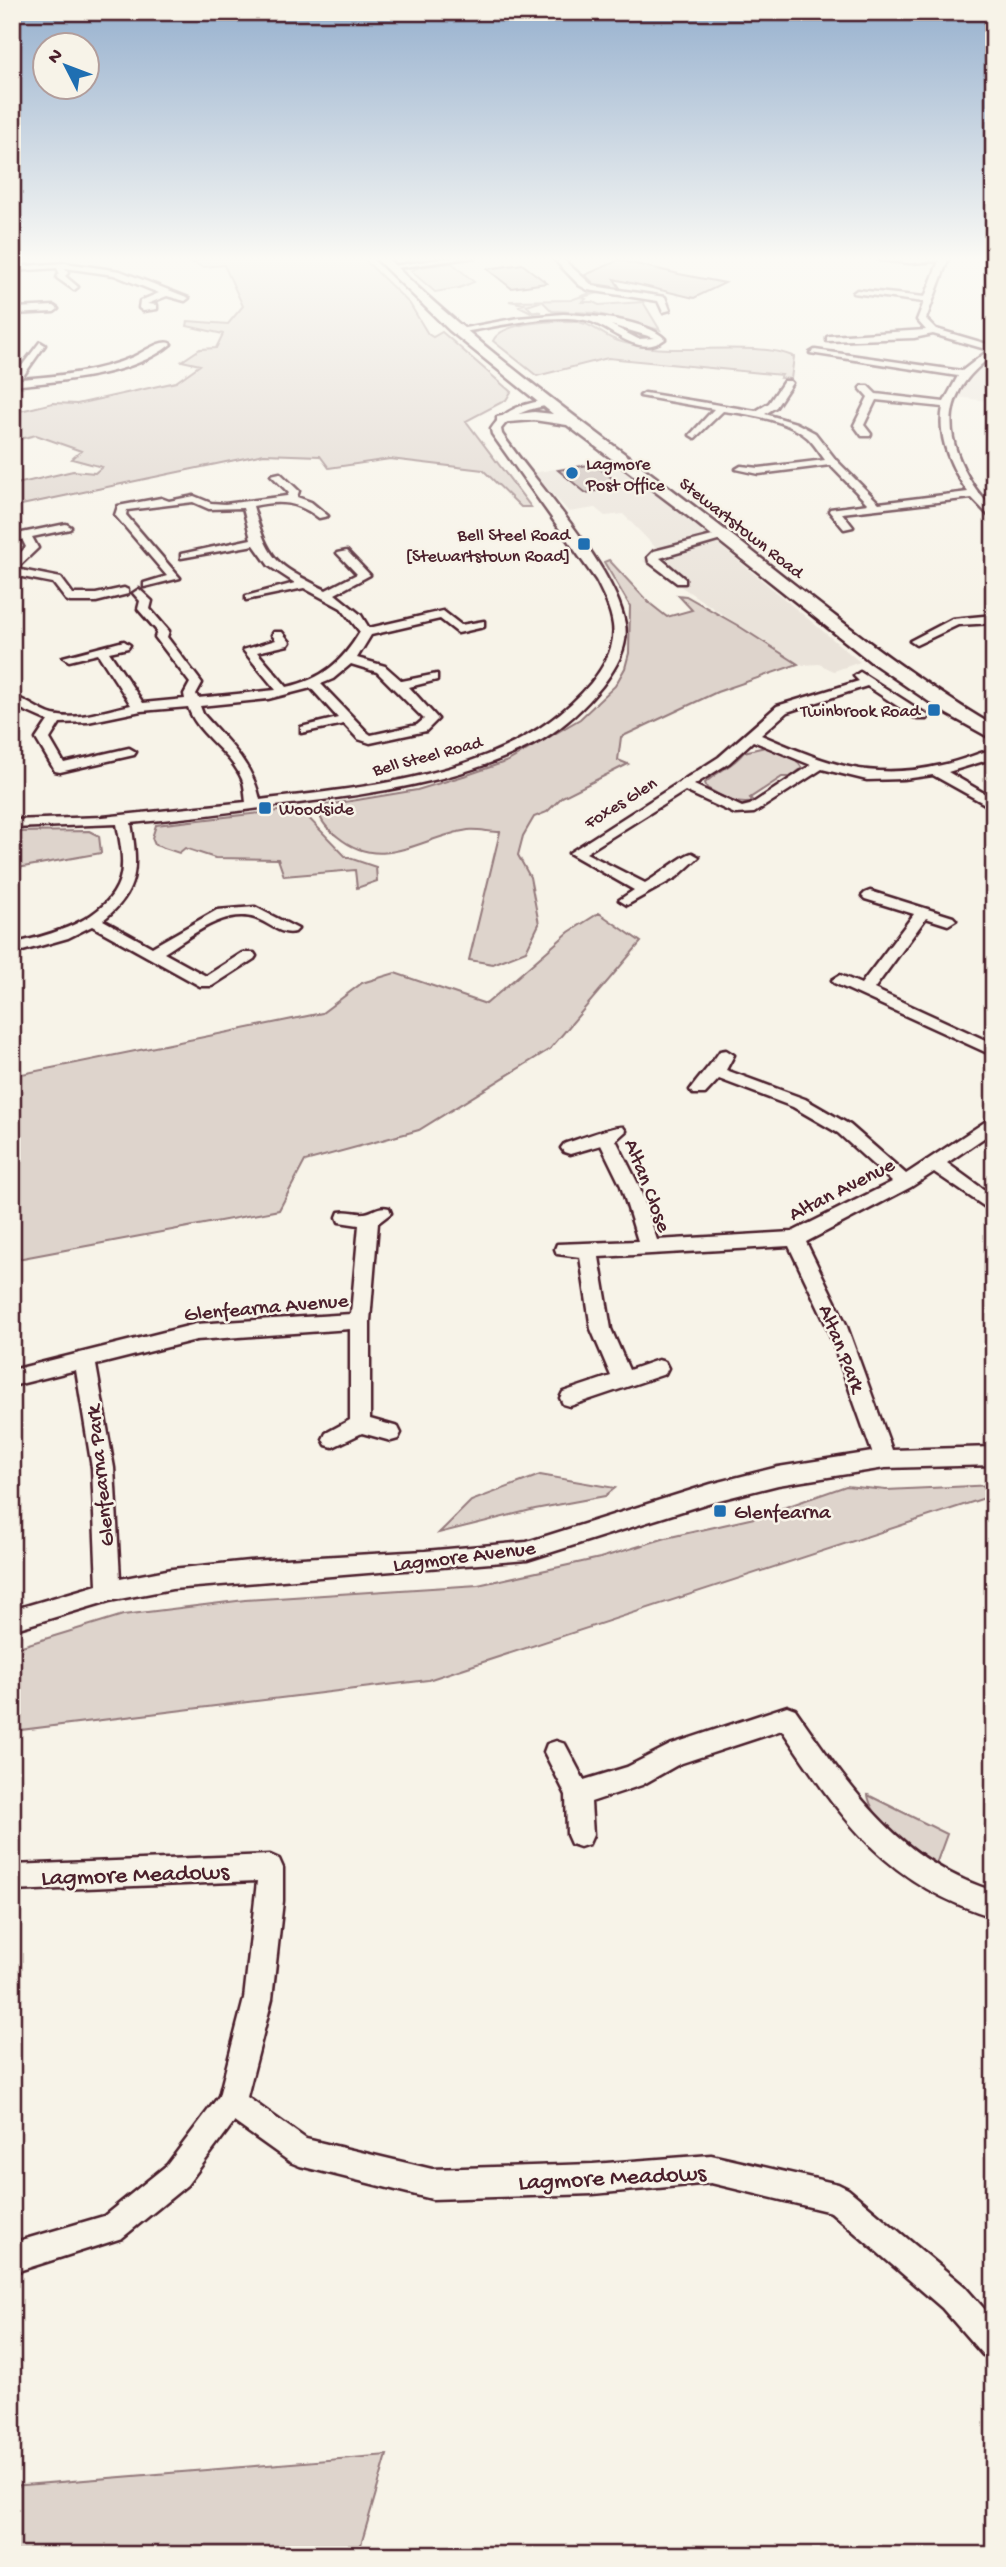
<svg xmlns="http://www.w3.org/2000/svg" width="1006" height="2567" viewBox="0 0 1006 2567" font-family="'Gochi Hand',sans-serif">
	<style>
		.built { fill: #eae3da }
		.green { fill: #ded4cc; stroke: #947a7c; stroke-width: 2 }
		.building { fill: #ccbfb9; stroke: #4a1f2b; stroke-width: 2 }
		.lines { fill: none; stroke-linecap: round; stroke-linejoin: round }
		.street-casing { stroke: #4a1f2b; stroke-width: 5 }
		.secondary-casing { stroke: #4a1f2b; stroke-width: 5 }
		.street { fill: #f7f3e8; fill-rule: evenodd }
		.secondary { fill: #f7f3e8; fill-rule: evenodd }
		.poi-dot { fill: #1f6fb2; stroke: #f7f3e8; stroke-width: 2.5 }
		.labels { text-anchor: middle; stroke-width: 5; stroke-linejoin: round; paint-order: stroke }
		.far-poi-label { font-size: 18px; fill: #4a1f2b; stroke: #f7f3e8; text-anchor: start }
		.far-street-label { font-size: 18px; fill: #4a1f2b; stroke: #f7f3e8 }
		.street-label { font-size: 21px; fill: #4a1f2b; stroke: #f7f3e8 }
		.poi-label { font-size: 21px; fill: #4a1f2b; stroke: #f7f3e8; text-anchor: start }
		.near-street-label { font-size: 24px; fill: #4a1f2b; stroke: #f7f3e8 }
	</style>
	<rect width="100%" height="100%" fill="#f7f3e8"/>
	<filter id="ink" filterUnits="userSpaceOnUse"><feTurbulence type="fractalNoise" baseFrequency=".0143" numOctaves="2"/><feDisplacementMap in="SourceGraphic" scale="14" xChannelSelector="R" yChannelSelector="G"/><feConvolveMatrix kernelMatrix="1 2 1 2 8 2 1 2 1" color-interpolation-filters="sRGB"/></filter>
	<g filter="url(#ink)">
		<path class="built" d="M994,359V402L958,397L970,375Z
			M615,458L860,662L834,671L819,664L803,665L780,653L643,561L656,548L623,514L605,516L595,508L569,512L533,473Z"/>
		<path class="green" d="M178,257H362L410,304L428,334L433,337L442,332L511,392L506,400L466,421L531,507H521L483,470L390,459L329,468L320,456L264,454L12,507V485L73,471L95,473L102,467L72,459L81,451L36,435L12,441V413L53,403L77,404L176,382L200,365L182,361L200,349L216,348L223,334L187,326L188,321L228,324L243,306L224,265L203,267Z
			M452,263L474,282L459,288L435,292L411,271L419,267Z
			M593,292L599,293L582,297L586,299L582,302H593L599,305L643,302L660,330L595,313L552,311L542,301L527,306L532,311L541,312L533,313L519,306L524,304L509,301L571,300Z
			M571,321C588,322 596,330 611,338C623,344 639,346 653,348C688,352 766,342 794,357L791,379L780,378L782,375L608,358L537,376L493,341C501,322 552,321 571,321Z
			M609,560L648,602L667,617L692,610L678,595L686,596L737,625L798,664L717,692L621,737L618,760L628,764L562,797L547,812L534,817L523,836L518,855L530,877L539,924L526,951L493,964L469,960L500,832C490,832 478,829 468,830C421,837 382,873 338,837C329,830 321,823 319,812L327,805L417,790L470,774L508,761L580,719L615,686L625,668L629,653L630,606L604,562Z
			M765,747L796,760L802,768L791,777H782L750,798L754,802C735,806 723,797 707,788L705,783C717,771 734,766 744,752Z
			M295,809L303,812L346,857L376,867L377,881L357,888L355,870L284,876L278,859L215,858L185,848L179,853L155,845L152,838L156,825Z
			M89,831L99,836L101,853L12,869V832Z
			M599,913L641,942L550,1049L419,1130L305,1161L279,1210L12,1260V1076L322,1013L362,983L395,973L486,1004L569,932Z
			M540,1475L615,1488L605,1496L535,1509L439,1533L471,1501Z
			M994,1485V1495L428,1680L12,1731V1649L123,1615L245,1600L478,1585L600,1558L666,1538L754,1518L846,1486L886,1490Z
			M868,1795L947,1834L936,1864C913,1853 871,1819 868,1795Z
			M387,2455L358,2555H12V2486Z"/>
		<path class="building" d="M619,260L679,274L725,283L694,298L614,279L620,288L594,284L585,275Z
			M522,264L547,283L511,288L487,269Z
			M594,464L622,486L586,493L558,470Z"/>
		<g class="lines">
			<defs>
				<path id="street" d="M454,257H476L389,269L385,267Z
					M552,257H560L593,286L665,297L670,310L663,312L658,301L588,290L579,285Z
					M876,257H949L926,319L936,329L994,346V355C942,390 941,434 973,485C981,498 994,506 994,521L972,498L842,513L853,527L844,529L829,511L830,509L868,504L830,465L759,474L736,469L741,466L759,468L825,460C820,453 814,444 808,438C788,420 749,414 723,411L695,438L690,435L714,409L640,396L645,393L756,411L769,403L784,381H790L792,383L776,407L765,414L796,423L815,433L836,460L879,503L968,492C951,468 937,437 943,407L876,400L864,425L871,434L870,436H862L854,425L868,397L860,388L862,386H868L876,394L944,402L958,376L810,353L815,350L962,371L989,350L933,334L914,338L827,341V337L830,336L926,330L917,320L924,302L853,293L857,290L925,297L939,261L910,263L879,260Z
					M65,263L120,271L189,298L185,301L167,296L147,304L157,305V309L143,311L139,308L140,301L159,293L114,275L65,268L68,273L65,276L78,287L74,290L57,278L59,272L57,268L12,271V267Z
					M12,289L16,291L19,302L16,308L54,306L58,309L54,312L12,314Z
					M563,314C589,315 647,320 665,339C640,358 615,331 592,322C560,310 492,328 458,333L454,330L518,318ZM611,325L655,338L638,339Z
					M40,342L45,345L21,379C59,376 98,372 133,357C143,353 162,338 171,344C133,376 60,381 12,386V379Z
					M546,400L549,401V405C531,409 513,412 501,429L502,434C536,484 615,566 625,624C629,647 615,669 602,686C585,707 566,725 543,739C465,782 371,794 283,805C232,812 182,819 131,823C138,866 140,891 103,920L152,947L217,910L255,907L298,929L295,932C281,936 268,922 255,918C223,908 189,938 164,953L206,976L242,953H254L256,956L254,959L212,986H200L92,926L68,938L12,954V944C50,935 107,921 120,879C125,862 120,841 117,824L12,828V820L103,817L246,802C245,795 245,786 242,779C230,751 197,735 188,707L141,711L88,722L60,723L50,739L64,763L129,748L136,752L134,755L60,772L55,771L36,739L48,721L12,705V696C27,700 39,711 53,715C79,721 106,710 131,705L98,654L69,661L63,657L124,641L130,645L128,648L109,652L143,703L185,699L184,694L190,683L155,637L157,631L138,609L140,601L133,593L139,589L152,601L150,609L169,631L167,637L202,683L196,694L198,698L276,690L243,650L276,640L272,635L274,632H282L290,642L288,645L257,652L287,687C323,679 342,662 360,632L341,608L304,588L246,600V596L295,583L269,566L254,545L181,558V554L251,539L243,508L209,509L193,502L127,510L126,515L180,578L144,587V583L167,576L115,515L118,506L161,498L169,501L194,496L211,503L225,504L287,496L289,493L271,475L280,473L299,491L297,497L311,502L328,516L319,518C297,501 280,500 253,506C269,562 275,564 326,590L357,574L337,553L347,551L370,575L335,594L361,615L369,628L443,611L461,625L484,621V627L458,633L440,619L371,635L357,658L385,666L402,681L437,674V680L409,687L438,719L426,731L370,743L358,739L344,724L301,733V727L338,718L311,688L268,699L200,706L203,714C227,741 253,764 260,800C372,786 513,776 591,683C604,667 616,646 613,625C611,609 603,594 596,580L492,434L491,429C504,409 524,404 546,400ZM351,664L377,672L424,719L417,725L371,735L368,733L321,684L333,679Z
					M66,524L71,527L70,529L32,537L38,548L16,569L61,578L73,594H96L124,588L128,590V594L96,602H70L66,600L53,583L12,575V561L26,547L20,535L22,533Z
					M724,533L730,536L728,538L660,558L685,579V583H677L649,562L648,557L654,551Z
					M994,615V623L958,625L916,645L910,641L952,619Z
					M860,672L929,716L927,719H917L867,686L787,712L761,735C827,763 868,782 942,765C960,761 976,754 994,749V758L948,772L994,799V809L933,775L904,779L867,780L822,769L754,813L735,814L685,791L586,853L645,883C658,876 681,856 692,853L699,857L677,877L627,905L619,900L634,890L569,853L719,757L777,706L859,681L854,676ZM753,741L811,765L750,805L742,807L694,785L729,763Z
					M870,891L953,917L956,920L948,925L926,918L874,989L994,1044V1056L834,983L832,980L840,975L861,984L914,914L865,899L862,896L865,893Z
					M726,1050L734,1055L726,1070L805,1099L850,1125L906,1174L994,1116V1131L947,1163L994,1197V1213L934,1172L911,1187L806,1242L846,1324L892,1450L994,1447V1465L885,1468L778,1485L711,1502L527,1560L172,1589L109,1601L12,1630V1610L97,1585L92,1468L76,1370L12,1386V1370L196,1324L351,1314L359,1225L339,1222L337,1217L339,1212C349,1210 355,1214 365,1213C374,1212 378,1205 389,1208L391,1213L378,1223L370,1321V1419L398,1427L401,1433L398,1439L391,1441L362,1433L333,1447L326,1445L323,1439L326,1433L350,1420V1329L196,1340L96,1365L114,1468L120,1579L172,1569L249,1561L425,1551L527,1542L711,1484L778,1467L872,1452L826,1324L789,1246L599,1257L611,1329L629,1370L658,1360L665,1362L668,1368L665,1374L570,1406L563,1404L560,1398L563,1392L611,1376L591,1329L580,1257L557,1254L555,1249L557,1244L638,1241L621,1186L601,1145L570,1154L564,1152L561,1148L564,1144C576,1140 615,1125 623,1127L626,1131L616,1140L639,1186L657,1240L792,1232L892,1182L838,1133L793,1107L719,1079L705,1094H693L690,1090C700,1076 711,1065 720,1051Z
					M787,1706L795,1709C849,1786 899,1863 994,1891V1917C885,1885 842,1819 782,1730L679,1764L642,1785L591,1802L593,1835L589,1844L580,1847L571,1844L567,1835L566,1795L544,1752L547,1744L556,1741L565,1744L584,1780L627,1767L672,1744Z
					M270,1855L279,1859L283,1868V1901L272,1999L247,2097L306,2139L432,2169L593,2164L711,2155L838,2184L848,2189L964,2286L994,2320V2359L983,2355L942,2308L831,2212L711,2183L593,2194L432,2199L300,2166L290,2162L234,2122L187,2185L122,2238L12,2273V2243L104,2216L167,2165L219,2096L244,1999L257,1881L12,1891V1865Z"/>
				<path id="secondary" d="M374,257H386C482,352 592,428 699,510C796,584 888,664 994,726V740L947,714L871,662L689,517L567,425L534,420L497,423V417L502,416L534,412L553,414L449,330Z"/>
			</defs>
			<use href="#street" class="street-casing"/>
			<use href="#secondary" class="secondary-casing"/>
			<use href="#street" class="street"/>
			<use href="#secondary" class="secondary"/>
		</g>
	</g>
	<linearGradient id="sky" x2="0" y2="1"><stop stop-color="#96b0ce"/><stop offset="0.42" stop-color="#fbfaf5"/><stop offset="1" stop-color="#fbfaf5" stop-opacity="0"/></linearGradient>
	<rect width="1006" height="616" fill="url(#sky)"/>
	<g class="poi-dot">
		<circle cx="572" cy="473" r="7"/>
		<rect x="577" y="537" width="14" height="14" rx="3.5"/>
		<rect x="927" y="703" width="14" height="14" rx="3.5"/>
		<rect x="258" y="801" width="14" height="14" rx="3.5"/>
		<rect x="713" y="1504" width="14" height="14" rx="3.5"/>
	</g>
	<g class="labels">
		<g class="far-poi-label">
			<text x="586" y="469">Lagmore<tspan x="586" dy="21">Post Office</tspan></text>
			<text x="570" y="540" text-anchor="end">Bell Steel Road<tspan x="570" dy="21">[Stewartstown Road]</tspan></text>
			<text x="920" y="716" text-anchor="end">Twinbrook Road</text>
			<text x="279" y="814">Woodside</text>
		</g>
		<g class="far-street-label">
			<text transform="translate(742 527) rotate(38)" y="6">Stewartstown Road</text>
			<text transform="translate(427 755) rotate(-15)" y="6">Bell Steel Road</text>
			<text transform="translate(620 802) rotate(-32)" y="6">Foxes Glen</text>
		</g>
		<g class="street-label">
			<text transform="translate(649 1185) rotate(69)" y="7">Altan Close</text>
			<text transform="translate(841 1188) rotate(-27)" y="7">Altan Avenue</text>
			<text transform="translate(266 1306) rotate(-5)" y="7">Glenfearna Avenue</text>
			<text transform="translate(843 1348) rotate(68)" y="7">Altan Park</text>
			<text transform="translate(99 1476) rotate(-96)" y="7">Glenfearna Park</text>
			<text transform="translate(464 1555) rotate(-7)" y="7">Lagmore Avenue</text>
		</g>
		<g class="poi-label">
			<text x="734" y="1518">Glenfearna</text>
		</g>
		<g class="near-street-label">
			<text transform="translate(135 1873) rotate(-2)" y="8">Lagmore Meadows</text>
			<text transform="translate(612 2176) rotate(-3)" y="8">Lagmore Meadows</text>
		</g>
	</g>
	<rect width="1006" height="2567" fill="none" stroke="#f7f3e8" stroke-width="42"/>
	<rect x="21" y="21" width="964" height="2525" fill="none" stroke="#4a1f2b" stroke-width="2.5" filter="url(#ink)"/>
	<g transform="translate(66 66) rotate(312)"><circle r="33" fill="#f7f3e8" stroke="#b29e9c" stroke-width="2"/>
	<path d="M0-5L12 26L0 18L-12 26Z" fill="#1f6fb2"/>
	<text y="-10" font-size="19" font-weight="bold" text-anchor="middle" fill="#4a1f2b">N</text>
	</g>
</svg>
